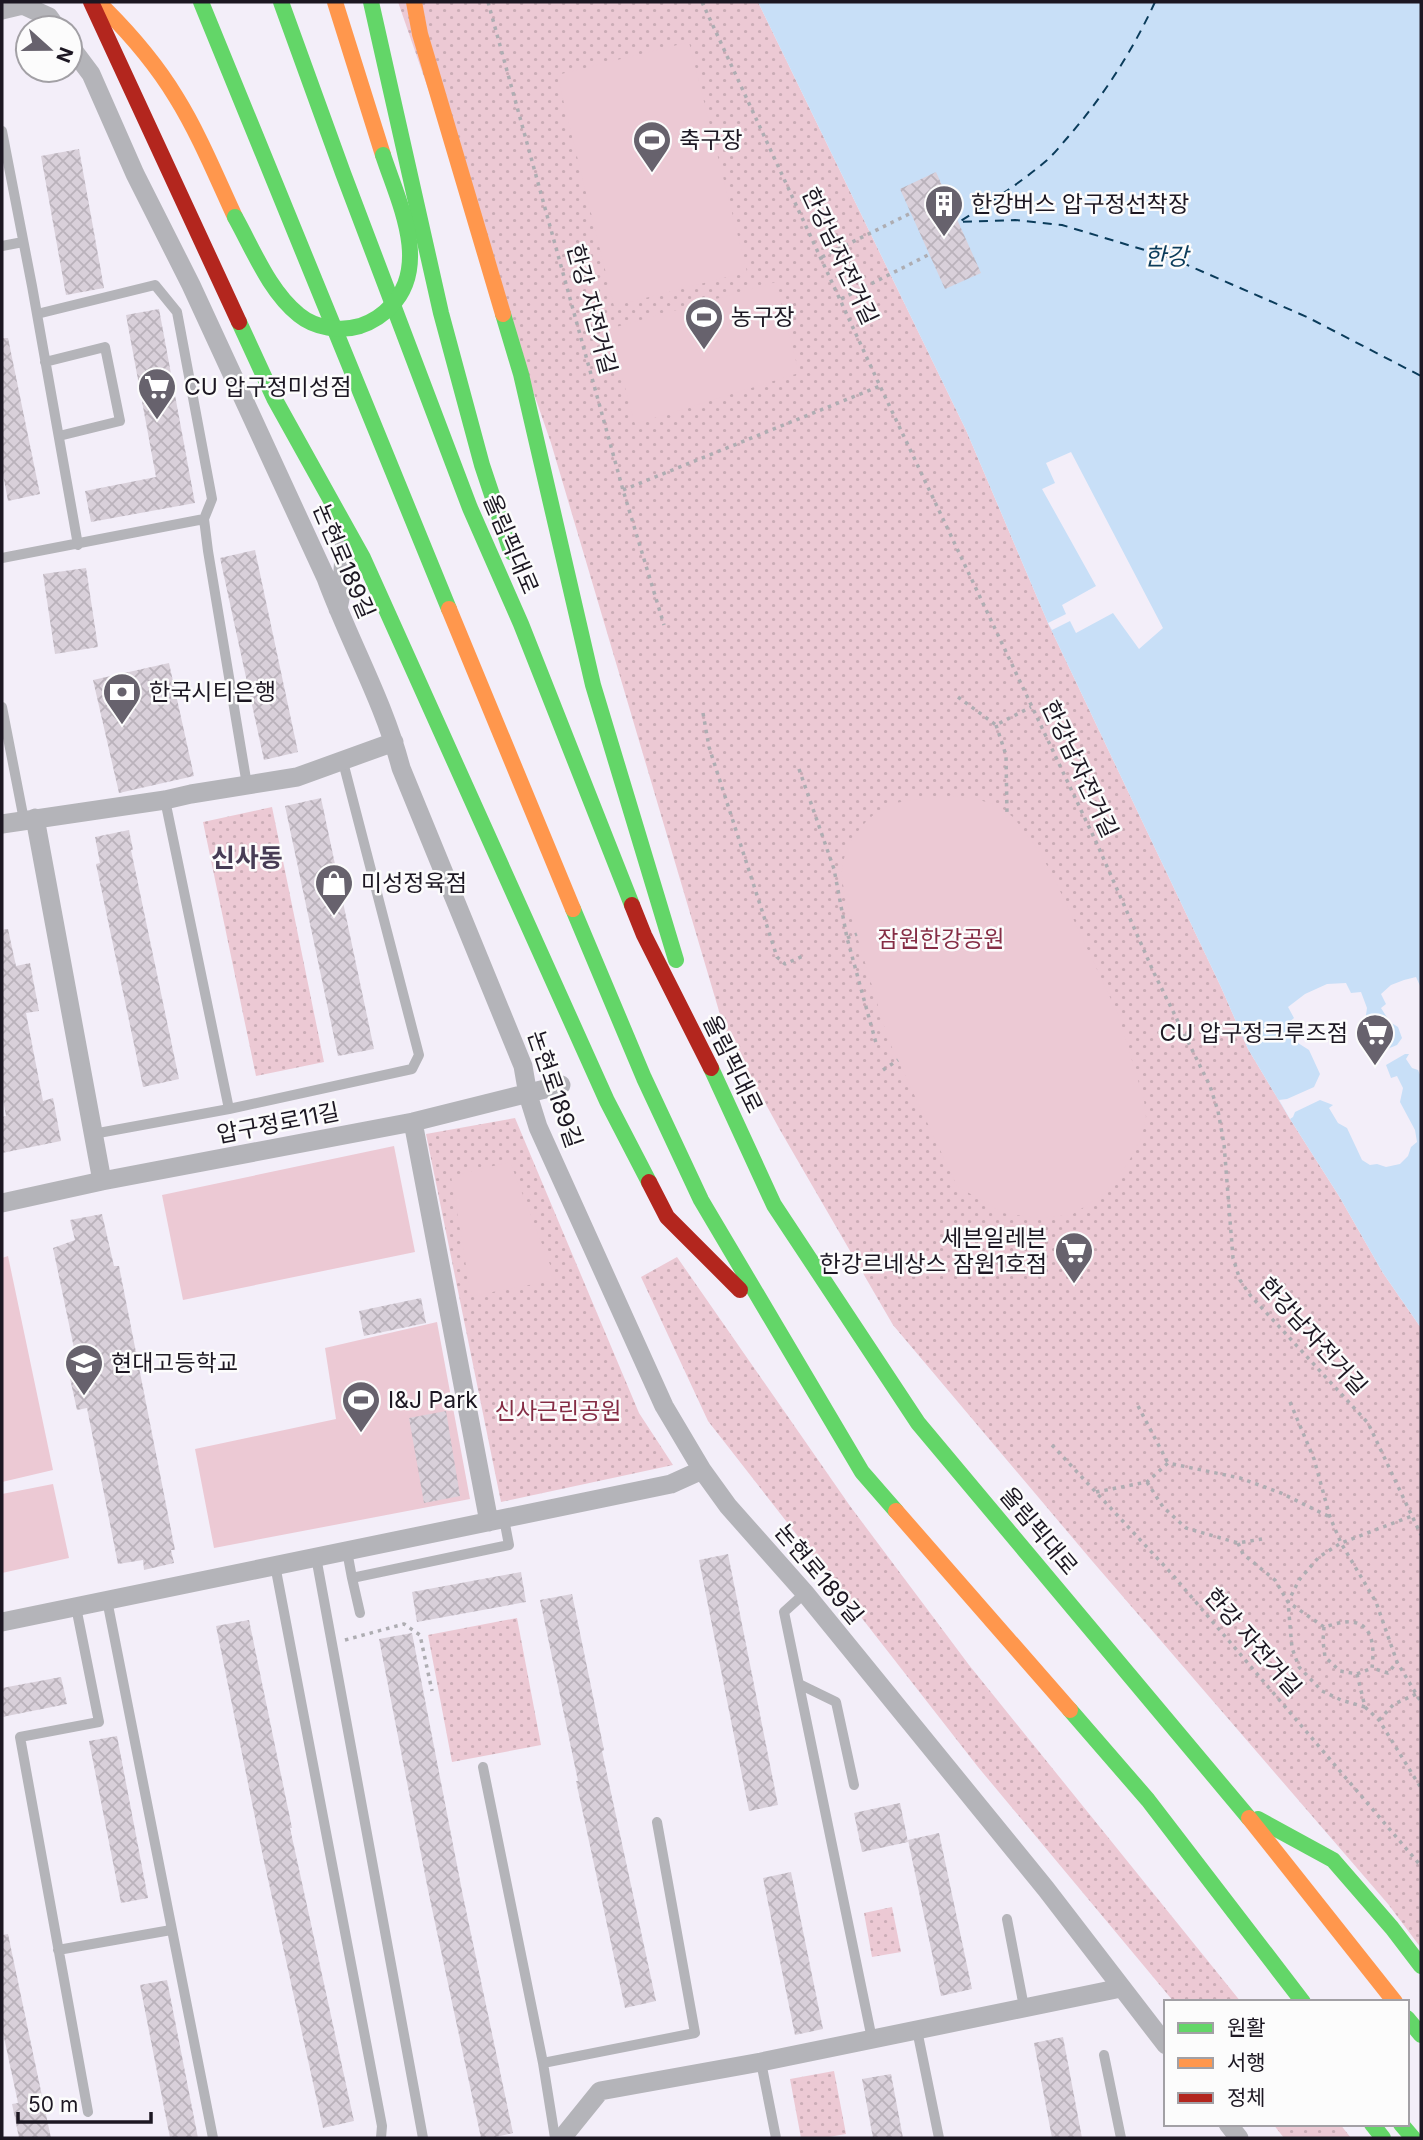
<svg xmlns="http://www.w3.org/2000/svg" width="1423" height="2140" viewBox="0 0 1423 2140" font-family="Inter,'Noto Sans KR',sans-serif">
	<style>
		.park { fill: url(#park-dots) }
		.pitch { fill: #ecc9d4 }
		.water { fill: #c8dff7 }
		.pier { fill: #f3eef9 }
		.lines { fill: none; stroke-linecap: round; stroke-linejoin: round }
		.ferry { stroke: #0b3c5b; stroke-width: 2; stroke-dasharray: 9 7; stroke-linecap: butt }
		.building { fill: url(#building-cross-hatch) }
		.path { stroke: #aeadb2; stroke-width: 3.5; stroke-dasharray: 3.5 5; stroke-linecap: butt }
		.lane { stroke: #b4b4b9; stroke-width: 10 }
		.street { stroke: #b4b4b9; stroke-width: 19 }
		.fast { stroke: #63d668; stroke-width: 16 }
		.slow { stroke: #ff974d; stroke-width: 16 }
		.jam { stroke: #b3261e; stroke-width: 16 }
		.fast-bridge { stroke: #63d668; stroke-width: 16 }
		.labels { text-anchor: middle; stroke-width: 5; stroke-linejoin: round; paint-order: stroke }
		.poi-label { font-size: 23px; fill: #1c1722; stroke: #fcfcfc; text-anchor: start }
		.street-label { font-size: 23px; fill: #1c1722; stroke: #fcfcfc }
		.park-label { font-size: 23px; fill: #852d45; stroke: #fcfcfc }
		.water-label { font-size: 24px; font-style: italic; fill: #0b3c5b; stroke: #fcfcfc }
		.quarter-label { font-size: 26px; font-weight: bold; fill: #473c55; stroke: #fcfcfc }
	</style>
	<defs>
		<pattern id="park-dots" width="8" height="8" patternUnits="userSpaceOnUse" patternTransform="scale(1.75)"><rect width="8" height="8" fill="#ecc9d4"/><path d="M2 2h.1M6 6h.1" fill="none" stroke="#caacb6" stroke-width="1.8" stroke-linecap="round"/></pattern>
		<pattern id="building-cross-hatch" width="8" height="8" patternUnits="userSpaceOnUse" patternTransform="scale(1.75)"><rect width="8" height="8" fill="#d9d0da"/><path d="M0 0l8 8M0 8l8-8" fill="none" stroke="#bab2bb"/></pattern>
	</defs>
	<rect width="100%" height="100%" fill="#f3eef9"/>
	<path class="park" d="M398,2H758L966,430L1048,623L1221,987L1248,1049L1290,1119L1339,1196L1383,1273L1421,1328V1948L1388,1904L1093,1562L893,1325L780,1130L724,1028L551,443Z
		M272,807L324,1062L256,1076L203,822Z
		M515,1118L639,1413L673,1465L501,1502L426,1134Z
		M677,1257L850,1506L969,1665L1241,2002H1174L978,1767L708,1421L641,1277Z
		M517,1618L541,1745L452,1762L428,1635Z
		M892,1907L901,1952L872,1957L864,1913Z
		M834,2071L846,2134L823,2138H801L790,2079Z
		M1273,2124H1340L1351,2138H1284Z"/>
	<path class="pitch" d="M689,42L747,272L614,306L557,75Z
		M776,282L799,373L635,424L609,329Z
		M944,796L973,798L999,806L1014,818L1037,848L1053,876L1118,1014L1144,1100L1146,1117L1142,1136L1128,1163L1102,1196L1071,1215L1037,1218L1003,1213L957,1186L888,1039L845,896C844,889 842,881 842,874C841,848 866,814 890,805C907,799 927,799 944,796Z
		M394,1146L415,1252L183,1300L162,1195Z
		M510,1162L556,1280L471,1296L451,1176Z
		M8,1256L53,1470L2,1482V1258Z
		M437,1322L470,1499L214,1548L195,1449L336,1419L325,1348Z
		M53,1484L69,1558L2,1573V1494Z"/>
	<path class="water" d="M758,2H1421V1328L1383,1273L1339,1196L1290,1119L1248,1049L1221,987L1048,623L966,430Z"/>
	<path class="pier" d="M1071,452L1163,628L1139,649L1113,613L1076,633L1070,621L1052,630L1048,623L1066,614L1062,605L1096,586L1042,489L1055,483L1046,463Z
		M1416,977L1421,988V1077L1418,1070L1412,1068L1406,1059L1409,1054H1405L1386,1065L1391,1078L1397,1076L1403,1088L1400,1102L1415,1130L1417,1142L1411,1147L1408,1156L1400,1164L1386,1167L1377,1164L1370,1165L1362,1160L1347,1128L1338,1123L1329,1108L1333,1105L1320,1100L1295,1112L1293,1117L1290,1119L1279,1100L1287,1099L1314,1087L1320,1074L1309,1050L1298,1043L1287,1024L1294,1018L1288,1007L1305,994L1327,984L1346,983L1351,993L1361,992L1367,1008L1365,1022L1378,1049L1385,1050L1397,1045L1402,1038L1398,1027L1390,1022L1381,1008L1386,1004L1381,994L1391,985L1404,980Z"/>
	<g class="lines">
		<path class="ferry" d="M1155,2C1133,50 1103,97 1068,137C1061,145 1054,154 1046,161C1019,184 989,203 959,222L1015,220L1062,225L1171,258L1307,317L1421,376"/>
	</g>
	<path class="building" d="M79,149L104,288L66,295L41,156Z
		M936,172L981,273L945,289L900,189Z
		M159,309L195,503L91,522L85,491L156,477L126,315Z
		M2,338H8L40,494L8,501L2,469Z
		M255,550L298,752L264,760L220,558Z
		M86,568L98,647L55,654L43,574Z
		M169,663L194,776L119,793L93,680Z
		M321,798L374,1049L338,1056L285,806Z
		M129,830L133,850H131L179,1079L143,1087L96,864L100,863L95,837Z
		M8,929L16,966L30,963L39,1011L26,1013L43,1101L53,1098L61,1141L2,1153V1117L6,1116L2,1094V930Z
		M102,1214L114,1266H119L175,1550H171L174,1563L144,1570L143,1560L118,1564L87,1408L77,1410L69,1374L79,1372L53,1248L75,1240L70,1220Z
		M421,1298L426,1323L364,1336L359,1311Z
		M446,1411L460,1496L424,1503L409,1418Z
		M728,1554L778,1805L749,1811L699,1560Z
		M521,1572L526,1602L417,1622L412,1592Z
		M572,1594L604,1750L602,1751L656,2001L625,2008L576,1781H578L540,1600Z
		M249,1620L292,1828H290L354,2121L323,2128L262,1852L216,1626Z
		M412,1633L463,1896L513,2133L491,2138H481L428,1890L379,1639Z
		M61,1677L67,1704L2,1717V1688Z
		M117,1736L148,1898L121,1903L89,1741Z
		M900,1803L908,1842L862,1852L854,1813Z
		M939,1833L972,1989L941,1996L908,1840Z
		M791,1872L823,2029L795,2035L763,1878Z
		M8,1934L38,2077L51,2138H19L12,2104L18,2103L2,2028V1935Z
		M167,1980L198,2138H170L140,1985Z
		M1063,2037L1082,2138H1052L1034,2043Z
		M891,2074L903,2138H873L862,2079Z"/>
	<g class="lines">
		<path class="path" d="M488,2L623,490L664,625
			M702,2L880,386L1098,846L1154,973L1210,1086L1218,1111L1224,1144L1233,1258L1240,1280L1250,1295L1368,1423L1421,1535
			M822,257L911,213
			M841,299L930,254
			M623,490L880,386
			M958,697L996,725L1031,707
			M703,713L709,747L777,957L785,964L803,956
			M996,725L1006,755L1007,813
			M799,769L834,869L847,938L876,1043
			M847,938L857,934
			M883,1070L898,1060
			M1290,1402L1314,1459L1330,1517L1341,1543L1376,1602L1397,1662L1421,1702
			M1138,1406L1168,1463
			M1052,1445L1171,1573L1421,1866
			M1147,1482L1163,1507L1186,1528L1238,1543L1262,1539
			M1096,1492L1147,1482L1168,1463L1240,1478L1281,1493L1330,1517
			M1238,1543L1243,1554L1275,1580L1288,1602L1324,1627C1332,1625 1343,1621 1352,1622C1375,1625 1374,1651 1372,1668L1388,1673L1397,1662
			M1324,1627L1323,1641L1325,1657L1340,1671L1357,1674L1372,1668
			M345,1640L404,1624L420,1635L432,1691
			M1357,1674L1365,1707L1379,1720L1421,1788
			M1365,1707L1341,1700L1322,1691L1299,1667L1292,1648L1288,1602L1299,1580L1319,1557L1341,1543L1412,1516
			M1379,1720L1394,1704L1421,1692"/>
		<path class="lane" d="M2,131L32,286L78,545
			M2,246L23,242
			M37,314L155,285L177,312L212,499L204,519L208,551L247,785
			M45,362L105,347L120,421L59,436
			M2,558L204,519
			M2,707L24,820
			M165,800L229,1109L412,1069L419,1055L343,762
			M93,1134L229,1109
			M347,1551L352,1578L509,1545L504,1519
			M316,1557L423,2138
			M275,1565L382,2126L381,2138
			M352,1578L360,1613
			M805,1593L784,1612L872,2039
			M107,1600L213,2138
			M76,1607L99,1722L20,1737L88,2112
			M799,1684L836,1702L854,1785
			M483,1767L543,2063L555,2138
			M1007,1919L1024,2007
			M58,1950L171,1930
			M917,2030L939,2138
			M1104,2055L1121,2138
			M761,2062L776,2138
			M543,2063L695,2033L657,1822"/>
		<path class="street" d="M2,10L23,5L49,17L57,28
			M70,46L91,74L135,174L191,285L326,578C349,641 384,702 401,768L523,1066L528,1095L538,1127L664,1406L702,1470L728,1506L805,1593L1046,1889L1166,2045
			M338,609L342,589L345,535
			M35,818L102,1181
			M2,824L165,800L191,794L297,777L394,742
			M413,1122L489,1522
			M2,1203L102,1181L413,1122L561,1085
			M2,1622L671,1484L702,1470
			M1228,2124L1239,2138
			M562,2138L600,2091L761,2062L1121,1988"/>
		<path class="fast" d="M201,2L449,609
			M281,2L343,173L470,508L521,624L632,905
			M371,2L441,313L482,465L511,552
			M503,314L521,374L593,685L676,960
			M239,322L274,398L363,558L607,1101L649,1182
			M573,909L644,1078L701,1200L862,1472L896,1511
			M711,1068L774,1205L918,1423L1249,1818
			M1070,1710L1148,1800L1303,2002
			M1258,1819L1333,1860L1392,1928L1421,1966
			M1407,2018L1421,2035
			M1372,2124L1383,2138
			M1401,2124L1413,2138"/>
		<path class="slow" d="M335,2L383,155
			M414,2L420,34L503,314
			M105,9C132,36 156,64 176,97C199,134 216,176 235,217
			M449,609L573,909
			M896,1511L1070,1710
			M1249,1818L1395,2002"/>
		<path class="jam" d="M91,2L239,322
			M632,905L644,935L711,1068
			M649,1182L667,1217L740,1290"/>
		<path class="fast-bridge" d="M235,217C253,249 269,291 299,315C315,328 340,332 360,326C372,322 383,315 391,306C431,265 398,201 383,155"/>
	</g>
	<defs>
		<symbol id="stadium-pin" viewBox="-11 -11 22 30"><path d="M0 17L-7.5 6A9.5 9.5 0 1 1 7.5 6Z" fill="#67626d" stroke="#fcfcfc"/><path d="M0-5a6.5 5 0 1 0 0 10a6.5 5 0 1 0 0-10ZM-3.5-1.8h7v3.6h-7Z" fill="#fff"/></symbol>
		<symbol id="building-pin" viewBox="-11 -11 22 30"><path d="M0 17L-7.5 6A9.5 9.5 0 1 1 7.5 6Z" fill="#67626d" stroke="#fcfcfc"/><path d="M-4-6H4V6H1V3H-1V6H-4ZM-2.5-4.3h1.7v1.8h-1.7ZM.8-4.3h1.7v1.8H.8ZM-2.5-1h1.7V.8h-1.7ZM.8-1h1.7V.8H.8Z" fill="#fff"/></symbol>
		<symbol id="supermarket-pin" viewBox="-11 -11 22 30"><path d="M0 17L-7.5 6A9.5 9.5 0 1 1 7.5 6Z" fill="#67626d" stroke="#fcfcfc"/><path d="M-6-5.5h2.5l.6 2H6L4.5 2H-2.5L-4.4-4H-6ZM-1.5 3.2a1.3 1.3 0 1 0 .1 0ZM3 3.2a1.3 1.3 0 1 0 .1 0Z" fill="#fff"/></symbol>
		<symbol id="bank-pin" viewBox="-11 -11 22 30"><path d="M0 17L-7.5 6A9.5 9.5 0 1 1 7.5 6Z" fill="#67626d" stroke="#fcfcfc"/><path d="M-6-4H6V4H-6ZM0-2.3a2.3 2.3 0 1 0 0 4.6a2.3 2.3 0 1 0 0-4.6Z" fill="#fff"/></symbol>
		<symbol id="shop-pin" viewBox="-11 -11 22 30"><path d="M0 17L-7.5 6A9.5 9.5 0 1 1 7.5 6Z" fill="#67626d" stroke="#fcfcfc"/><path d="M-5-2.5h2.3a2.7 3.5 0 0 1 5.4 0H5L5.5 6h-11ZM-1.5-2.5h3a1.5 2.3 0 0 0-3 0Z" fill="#fff"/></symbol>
		<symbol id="school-pin" viewBox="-11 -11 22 30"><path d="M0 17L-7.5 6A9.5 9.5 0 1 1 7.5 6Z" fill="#67626d" stroke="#fcfcfc"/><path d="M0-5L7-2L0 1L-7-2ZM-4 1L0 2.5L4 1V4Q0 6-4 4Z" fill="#fff"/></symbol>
	</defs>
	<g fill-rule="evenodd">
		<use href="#stadium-pin" x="630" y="118" width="44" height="60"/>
		<use href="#building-pin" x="922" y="182" width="44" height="60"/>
		<use href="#stadium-pin" x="682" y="295" width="44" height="60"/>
		<use href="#supermarket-pin" x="135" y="365" width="44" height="60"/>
		<use href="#bank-pin" x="100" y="670" width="44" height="60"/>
		<use href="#shop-pin" x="312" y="861" width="44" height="60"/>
		<use href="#supermarket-pin" x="1353" y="1011" width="44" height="60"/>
		<use href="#supermarket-pin" x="1052" y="1229" width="44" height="60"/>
		<use href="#school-pin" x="62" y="1341" width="44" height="60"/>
		<use href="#stadium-pin" x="339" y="1378" width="44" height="60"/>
	</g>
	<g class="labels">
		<g class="poi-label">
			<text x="679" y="148">축구장</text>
			<text x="971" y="212">한강버스 압구정선착장</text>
			<text x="731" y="325">농구장</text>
			<text x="184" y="395">CU 압구정미성점</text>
			<text x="149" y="700">한국시티은행</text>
			<text x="361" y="891">미성정육점</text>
			<text x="1348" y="1041" text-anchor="end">CU 압구정크루즈점</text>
			<text x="1047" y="1246" text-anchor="end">세븐일레븐<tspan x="1047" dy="26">한강르네상스 잠원1호점</tspan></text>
			<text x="111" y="1371">현대고등학교</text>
			<text x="388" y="1408">I&amp;J Park</text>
		</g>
		<g class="street-label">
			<text transform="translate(840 256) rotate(65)" y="8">한강남자전거길</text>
			<text transform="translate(592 309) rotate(75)" y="8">한강 자전거길</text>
			<text transform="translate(511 544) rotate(67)" y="8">올림픽대로</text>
			<text transform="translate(344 561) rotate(67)" y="8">논현로189길</text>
			<text transform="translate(1080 769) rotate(65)" y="8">한강남자전거길</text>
			<text transform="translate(733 1064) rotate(64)" y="8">올림픽대로</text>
			<text transform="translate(555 1089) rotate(71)" y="8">논현로189길</text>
			<text transform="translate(278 1123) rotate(-11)" y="8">압구정로11길</text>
			<text transform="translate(1313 1336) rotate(48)" y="8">한강남자전거길</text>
			<text transform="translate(1039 1531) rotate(50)" y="8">올림픽대로</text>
			<text transform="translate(819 1574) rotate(50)" y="8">논현로189길</text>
			<text transform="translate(1253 1642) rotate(49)" y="8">한강 자전거길</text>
		</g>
		<g class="park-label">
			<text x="941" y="947">잠원한강공원</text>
			<text x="558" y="1419">신사근린공원</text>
		</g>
		<g class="water-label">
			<text x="1166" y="265">한강</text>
		</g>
		<g class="quarter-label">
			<text x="247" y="867">신사동</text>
		</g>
	</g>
	<rect width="1423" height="2140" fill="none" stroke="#1c1722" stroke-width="7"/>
	<rect x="1164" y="2000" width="245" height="126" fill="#fcfcfc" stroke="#a2a0a5" stroke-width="2"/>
	<rect x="1178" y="2023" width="35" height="10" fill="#63d668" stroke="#a2a0a5" stroke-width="2"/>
	<text x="1227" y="2035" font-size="21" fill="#1c1722">원활</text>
	<rect x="1178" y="2058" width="35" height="10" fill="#ff974d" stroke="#a2a0a5" stroke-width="2"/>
	<text x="1227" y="2070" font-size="21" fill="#1c1722">서행</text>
	<rect x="1178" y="2093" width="35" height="10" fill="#b3261e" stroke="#a2a0a5" stroke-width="2"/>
	<text x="1227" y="2105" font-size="21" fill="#1c1722">정체</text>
	<g transform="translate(49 49) rotate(111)"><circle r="33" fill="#fcfcfc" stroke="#a2a0a5" stroke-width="2"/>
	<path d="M0-5L12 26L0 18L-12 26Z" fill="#67626d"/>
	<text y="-10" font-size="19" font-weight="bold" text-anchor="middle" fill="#1c1722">N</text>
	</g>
	<path d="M18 2112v10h133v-10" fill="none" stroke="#1c1722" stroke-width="3.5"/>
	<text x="28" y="2112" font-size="21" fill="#1c1722" stroke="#fcfcfc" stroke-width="5" paint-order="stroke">50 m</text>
</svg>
